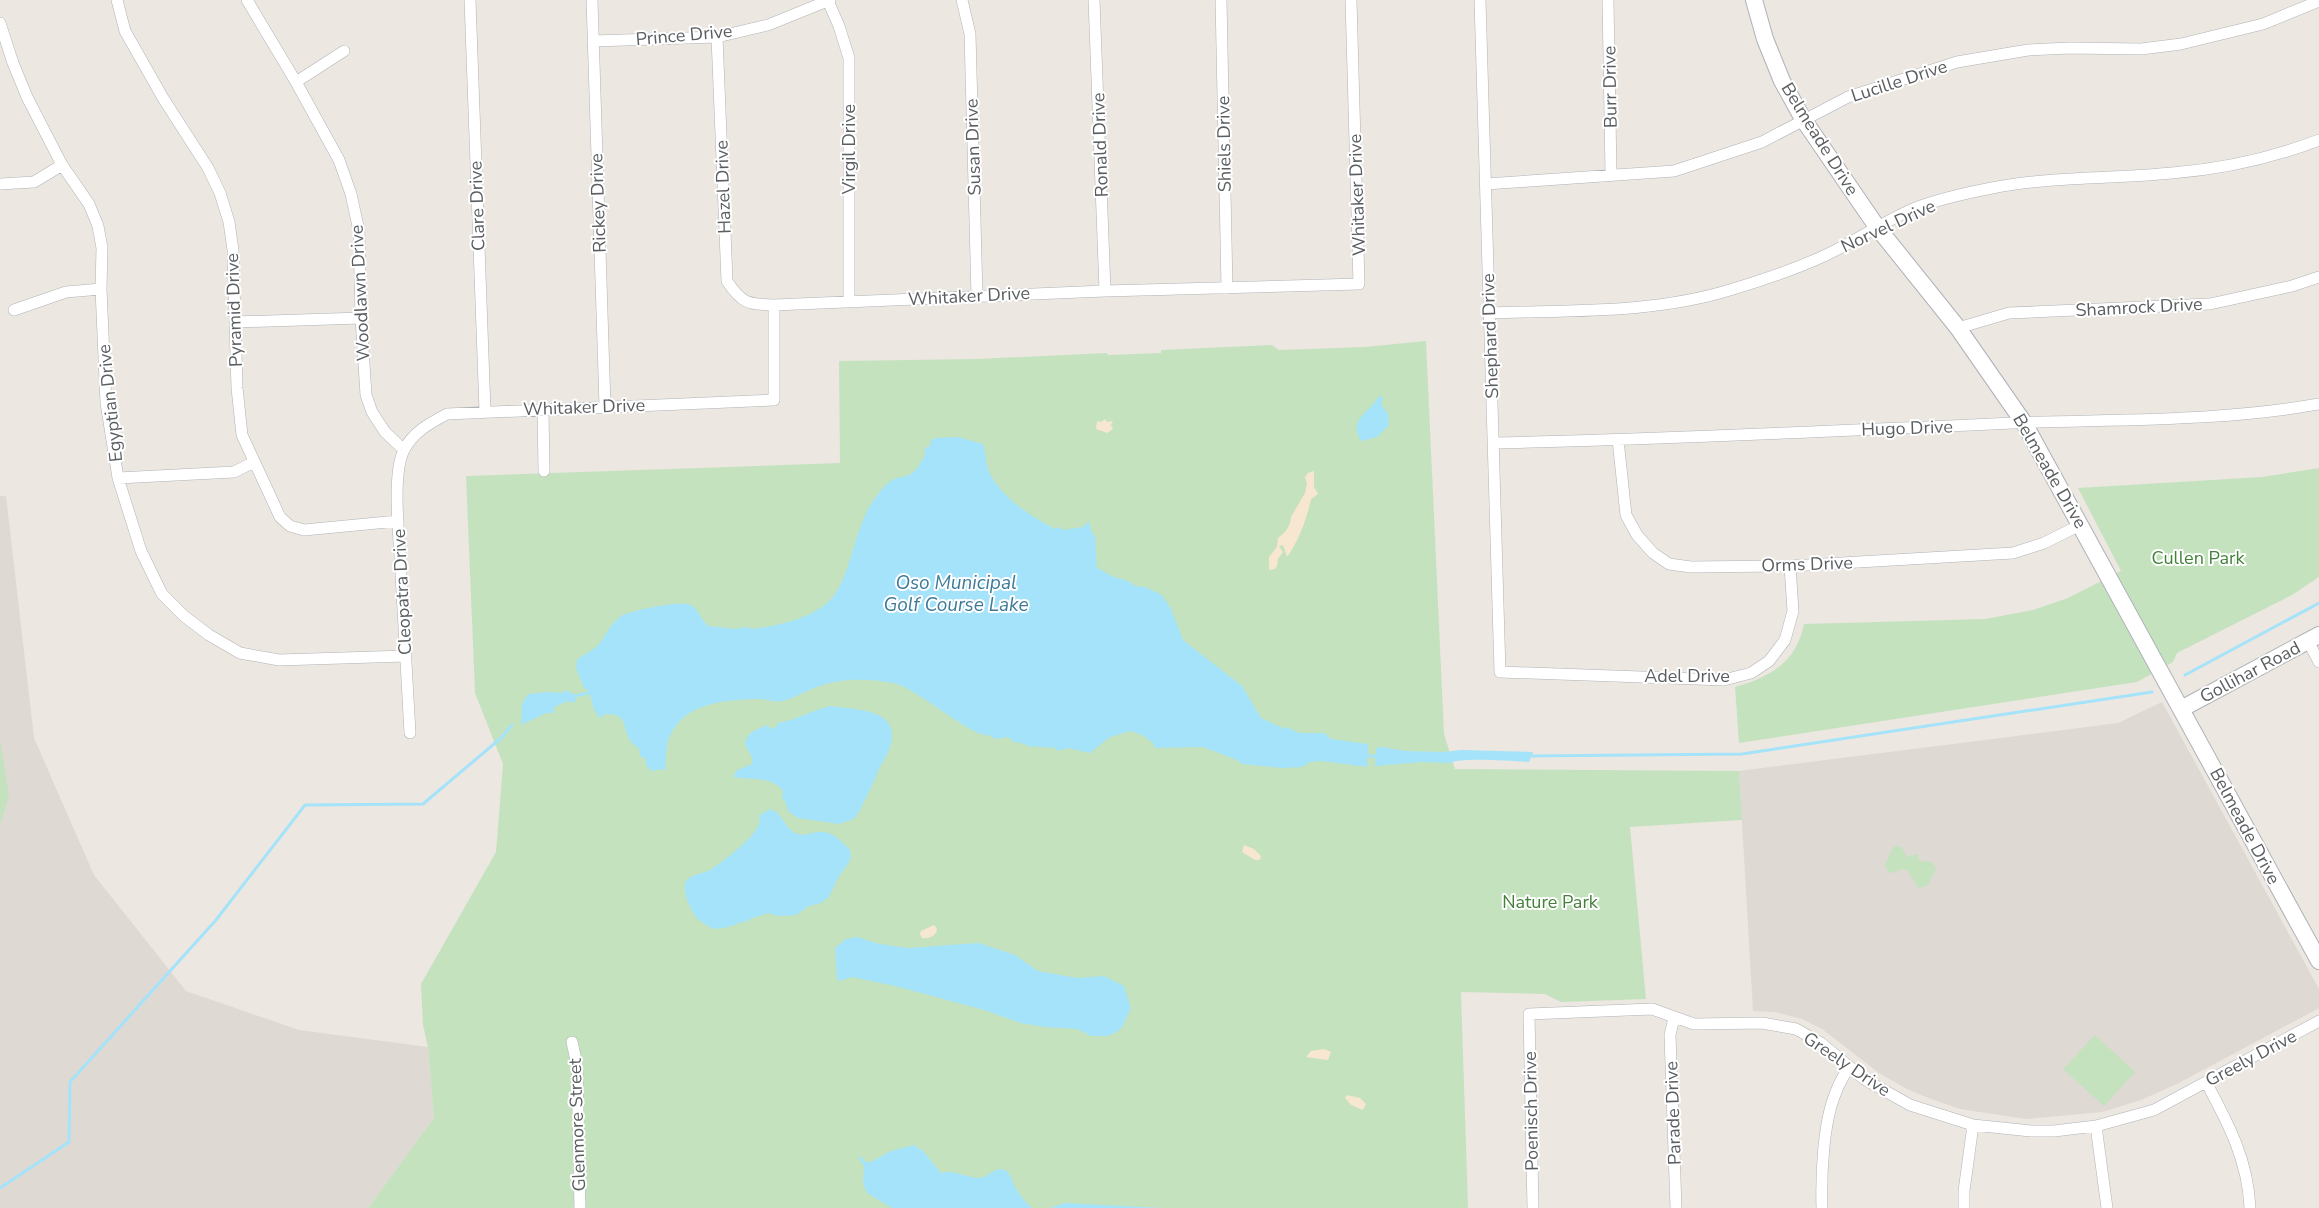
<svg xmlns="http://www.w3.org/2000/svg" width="2319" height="1208" viewBox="0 0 2319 1208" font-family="'Nunito Sans',sans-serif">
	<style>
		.education { fill: #ded9d2 }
		.green { fill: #c5e2bf }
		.sand { fill: #f7e7d1 }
		.water { fill: #a4e3f9 }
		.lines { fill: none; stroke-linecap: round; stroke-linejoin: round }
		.stream { stroke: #a4e3f9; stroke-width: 3 }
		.street-casing { stroke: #afb3b6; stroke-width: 12 }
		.secondary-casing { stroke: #aeb2b6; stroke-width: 18 }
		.street { stroke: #fff; stroke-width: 11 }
		.secondary { stroke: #fff; stroke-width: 16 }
		.labels { text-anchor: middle; stroke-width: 4; stroke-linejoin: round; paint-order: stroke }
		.street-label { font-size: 18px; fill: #5a5e61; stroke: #fff }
		.park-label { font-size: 18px; fill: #438039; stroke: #fff }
		.water-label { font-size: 19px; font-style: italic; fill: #3e7a98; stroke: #fff }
	</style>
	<rect width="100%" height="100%" fill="#ece7e1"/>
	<path class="education" d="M0,496H6L34,738L94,875L186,991L299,1030L428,1047L434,1118L368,1208H0Z
		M2162,702L2319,989V1008L2179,1083L2141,1100L2102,1112L2026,1119L1960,1109L1931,1099L1907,1089L1879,1073L1822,1029L1802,1019L1775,1012L1753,1011L1739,771L2118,723Z"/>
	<path class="green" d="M1426,341L1444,734L1455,769L1739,771L1742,820L1630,827L1646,999L1561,1002L1545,994L1461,992L1468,1208H368L434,1118L428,1047L423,1025L421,984L496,852L503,764L475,693L466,476L840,463L839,361L977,359L1107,353L1108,355L1161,353V350L1272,345L1279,350L1365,347Z
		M2319,468V577L2292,595L2177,653L2173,662L2137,682L1739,743L1735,687C1770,677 1796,663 1804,624L1985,619L2033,610L2068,598L2121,571L2078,488L2262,477Z
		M0,739L9,795L0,826Z
		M1901,846L1907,857L1917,854L1920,861L1932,862L1936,869L1927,886L1918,888L1908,871L1902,869L1892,873L1888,872L1885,865L1893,847Z
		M2095,1035L2135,1072L2104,1106L2063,1069Z"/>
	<path class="sand" d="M1105,419L1107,422L1113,421L1111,425L1113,429L1107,433L1096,429L1097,421L1101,422Z
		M1314,471V487L1318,494L1311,499C1306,521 1299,540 1287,557L1283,545L1279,546L1283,552L1278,559L1277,566L1275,569L1269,570V557L1277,547L1278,538C1284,534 1291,526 1291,517L1305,493L1307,483L1305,477L1308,473Z
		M1244,845L1254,849L1261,856L1260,860H1255L1242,852Z
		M934,925L937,929C936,936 929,939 922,938L920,934L921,931Z
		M1324,1049L1331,1052L1328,1060L1306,1057L1311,1051Z
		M1347,1095L1360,1098L1366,1104L1363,1110L1351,1105L1345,1098Z"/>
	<path class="water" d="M1379,396L1383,397L1381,404L1388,414L1389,425L1377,437L1361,441C1347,419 1370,413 1379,396Z
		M958,437L983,444C986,453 986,467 990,474C1003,498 1030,516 1055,529L1059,527L1063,530L1083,527L1089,521L1091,531L1095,536L1097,568C1103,570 1107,574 1112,576C1120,580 1127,578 1135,586L1145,587L1162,595L1171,609L1183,640L1242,686L1261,718L1285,729L1287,727L1299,733H1324L1331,739L1368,744L1367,767L1322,761L1310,762L1302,767L1282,768L1242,764L1237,760L1203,747L1155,748L1153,743L1142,735L1131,731L1110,737L1090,753L1068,748L1057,751L1056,748L1026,746V744L1014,742L1008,737L995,739L989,735C973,739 918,688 893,683C867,678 839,678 814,688C804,692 794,698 783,701C773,703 765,698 757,699C722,700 681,703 668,741C666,747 666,764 665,771L662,769L651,771L646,765L645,758L640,756L639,749C636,746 632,744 630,740C621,725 629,713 604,714L601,719L594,710L589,691L584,688L576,668L577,660C583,654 593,651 599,644C607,634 611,622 623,615C633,610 681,600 691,605C698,610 702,620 708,626L735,629L748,627L751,629C777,626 812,619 831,599C851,577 854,528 873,501C877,496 882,488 888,483C902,472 909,483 921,462C924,457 926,454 925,448L930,446L931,440L936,438Z
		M564,690L574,694L576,701L573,703L568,701L554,707V713H546L521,725L522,704L528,694L549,692L563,693Z
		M830,706C848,709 894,708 892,736C892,748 884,760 878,771C875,780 859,814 854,819L839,824L798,818L788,811L785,801L782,798L783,791C773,776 750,780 733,777L737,770L752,764V758L745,744C748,730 757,730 767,725L771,729L776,727L778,723C797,720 810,711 830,706Z
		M1382,747L1406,751L1444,752L1461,750L1533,752L1529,762C1515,761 1458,757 1450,763L1421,762L1375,766L1376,748Z
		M770,809C782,812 784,827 795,833C804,837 809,833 818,832C832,830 841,841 850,850L851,857L848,864L839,876L829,897L821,903L809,906L796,915L777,916L769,913L752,918L746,922L744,921C734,925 717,933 708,926C704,923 701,922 699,920C693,915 679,889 687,880C692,874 702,874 710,870C721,863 753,839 758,826C760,823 759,819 760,815Z
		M857,937L879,944L908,948L979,943L1015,955L1038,971L1077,978L1104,976L1124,986L1131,1008L1122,1027L1117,1032L1107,1036H1091L1077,1029L1045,1027L1021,1023L984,1010L895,986L852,977L839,981L837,978L835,948L846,939Z
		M914,1145L923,1151L941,1173C954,1169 966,1178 979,1178C988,1177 996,1166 1005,1170C1012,1174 1012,1184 1017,1190C1021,1197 1026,1203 1032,1208H892L867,1193L863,1183L864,1166L858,1157L860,1156L866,1162H871L891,1151Z
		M1065,1203L1161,1208H1050Z"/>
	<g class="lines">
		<path class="stream" d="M2185,675L2319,603
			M571,697L592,692
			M1365,755L1379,757
			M1527,756L1742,754L2152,692
			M0,1188L69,1142L70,1082L216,920L305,805L423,804L501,738L512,725"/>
		<defs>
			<path id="street" d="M117,0L125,31L163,98L208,168L220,193L229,222L233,250L237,388L242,435L280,517L290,526L304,530L398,521
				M247,0L296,82L339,160L351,194L359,231L361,318L366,395L372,412L385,432L404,450
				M470,0L485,411
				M592,0L605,406
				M962,0L970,34L977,296
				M1094,0L1105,291
				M1221,0L1227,288
				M1480,0L1500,672L1724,680L1751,673L1769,661L1785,640L1793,611L1790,566
				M1608,0L1611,174
				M828,1L839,26L849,58V302
				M0,23L13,63L27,97L62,165L89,204L98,226L102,248L101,289L106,403L118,478L141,551L162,594L184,616L209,635L240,653L279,660L406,656
				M717,37L727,281C742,304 748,304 774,305L1105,291L1359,284L1351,0
				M593,41L717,37L768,25L830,0
				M296,82L344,51
				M0,184L34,182L62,165
				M1486,184L1674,171L1762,142L1848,97L1957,62L2028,50L2070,48L2141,49L2181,44L2263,24L2319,1
				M14,310L66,292L101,289
				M1489,313C1570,310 1654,314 1733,289C1763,280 1796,269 1826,255C1856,241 1883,222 1913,209C1938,199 1966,193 1992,188C2053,176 2112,179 2172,173C2222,169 2272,158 2319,140
				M235,322L361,318
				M1958,328L2009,313L2210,304L2292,286L2319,277
				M543,410L544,471
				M1618,440L1626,515L1637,535L1653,553L1669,564L1691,567L1790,566L2013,553L2044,543L2080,525
				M1494,443C1667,439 1840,431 2013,423C2115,419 2217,422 2319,404
				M118,478L234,472L254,462
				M2308,641L2319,662
				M410,733C407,680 404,627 401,574C400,544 391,475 404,450C413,432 430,423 447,414L774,400V305
				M1674,1018L1670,1035L1676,1208
				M572,1042L577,1065L580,1208
				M2206,1082C2228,1123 2248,1160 2250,1208
				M2096,1126L2107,1208
				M1533,1208L1529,1014L1652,1009L1694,1024L1762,1023L1796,1029L1821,1043L1864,1079L1910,1105L1973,1125L2031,1131H2054L2096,1126L2154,1110L2319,1021
				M1822,1208C1821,1175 1823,1122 1836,1092C1839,1083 1844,1075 1849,1067
				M1964,1208V1191L1973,1125"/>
			<path id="secondary" d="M1754,0L1765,39L1782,81L1803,119L1877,227L1958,328L2024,423L2319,961
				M2181,709L2319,635"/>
		</defs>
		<use href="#street" class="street-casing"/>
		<use href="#secondary" class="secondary-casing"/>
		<use href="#street" class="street"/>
		<use href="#secondary" class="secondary"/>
	</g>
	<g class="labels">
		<g class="street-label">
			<text transform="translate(684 35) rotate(-5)" y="6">Prince Drive</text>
			<text transform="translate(1899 81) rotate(-18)" y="6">Lucille Drive</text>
			<text transform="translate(1610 87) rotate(-91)" y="6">Burr Drive</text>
			<text transform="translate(1820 139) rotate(58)" y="6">Belmeade Drive</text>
			<text transform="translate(1224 144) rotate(-91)" y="6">Shiels Drive</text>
			<text transform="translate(1100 145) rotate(-92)" y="6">Ronald Drive</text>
			<text transform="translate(973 147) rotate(-92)" y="6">Susan Drive</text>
			<text transform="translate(849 149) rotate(-90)" y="6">Virgil Drive</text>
			<text transform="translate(723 187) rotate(-92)" y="6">Hazel Drive</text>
			<text transform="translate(1357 195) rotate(-92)" y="6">Whitaker Drive</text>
			<text transform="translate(598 203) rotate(-92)" y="6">Rickey Drive</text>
			<text transform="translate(477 206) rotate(-92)" y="6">Clare Drive</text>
			<text transform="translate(1888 226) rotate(-25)" y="6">Norvel Drive</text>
			<text transform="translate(360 293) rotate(-93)" y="6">Woodlawn Drive</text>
			<text transform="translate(969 296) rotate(-3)" y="6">Whitaker Drive</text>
			<text transform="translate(2139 307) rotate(-3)" y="6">Shamrock Drive</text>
			<text transform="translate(234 310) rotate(-92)" y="6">Pyramid Drive</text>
			<text transform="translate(1490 336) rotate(-92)" y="6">Shephard Drive</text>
			<text transform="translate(110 403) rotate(-96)" y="6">Egyptian Drive</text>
			<text transform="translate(584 407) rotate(-2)" y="6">Whitaker Drive</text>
			<text transform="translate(1907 428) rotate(-2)" y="6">Hugo Drive</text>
			<text transform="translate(2050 471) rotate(60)" y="6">Belmeade Drive</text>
			<text transform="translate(1807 564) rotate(-2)" y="6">Orms Drive</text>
			<text transform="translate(402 592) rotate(-93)" y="6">Cleopatra Drive</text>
			<text transform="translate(2250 672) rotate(-28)" y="6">Gollihar Road</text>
			<text x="1687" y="682">Adel Drive</text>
			<text transform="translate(2245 826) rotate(62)" y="6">Belmeade Drive</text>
			<text transform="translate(2251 1058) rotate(-28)" y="6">Greely Drive</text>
			<text transform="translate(1847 1064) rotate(34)" y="6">Greely Drive</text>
			<text transform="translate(1531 1111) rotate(-91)" y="6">Poenisch Drive</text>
			<text transform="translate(1673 1113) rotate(-92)" y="6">Parade Drive</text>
			<text transform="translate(577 1125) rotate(-92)" y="6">Glenmore Street</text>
		</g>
		<g class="park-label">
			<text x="2198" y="564">Cullen Park</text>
			<text x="1550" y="908">Nature Park</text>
		</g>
		<g class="water-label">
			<text x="956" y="589">Oso Municipal<tspan x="956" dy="22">Golf Course Lake</tspan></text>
		</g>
	</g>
</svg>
